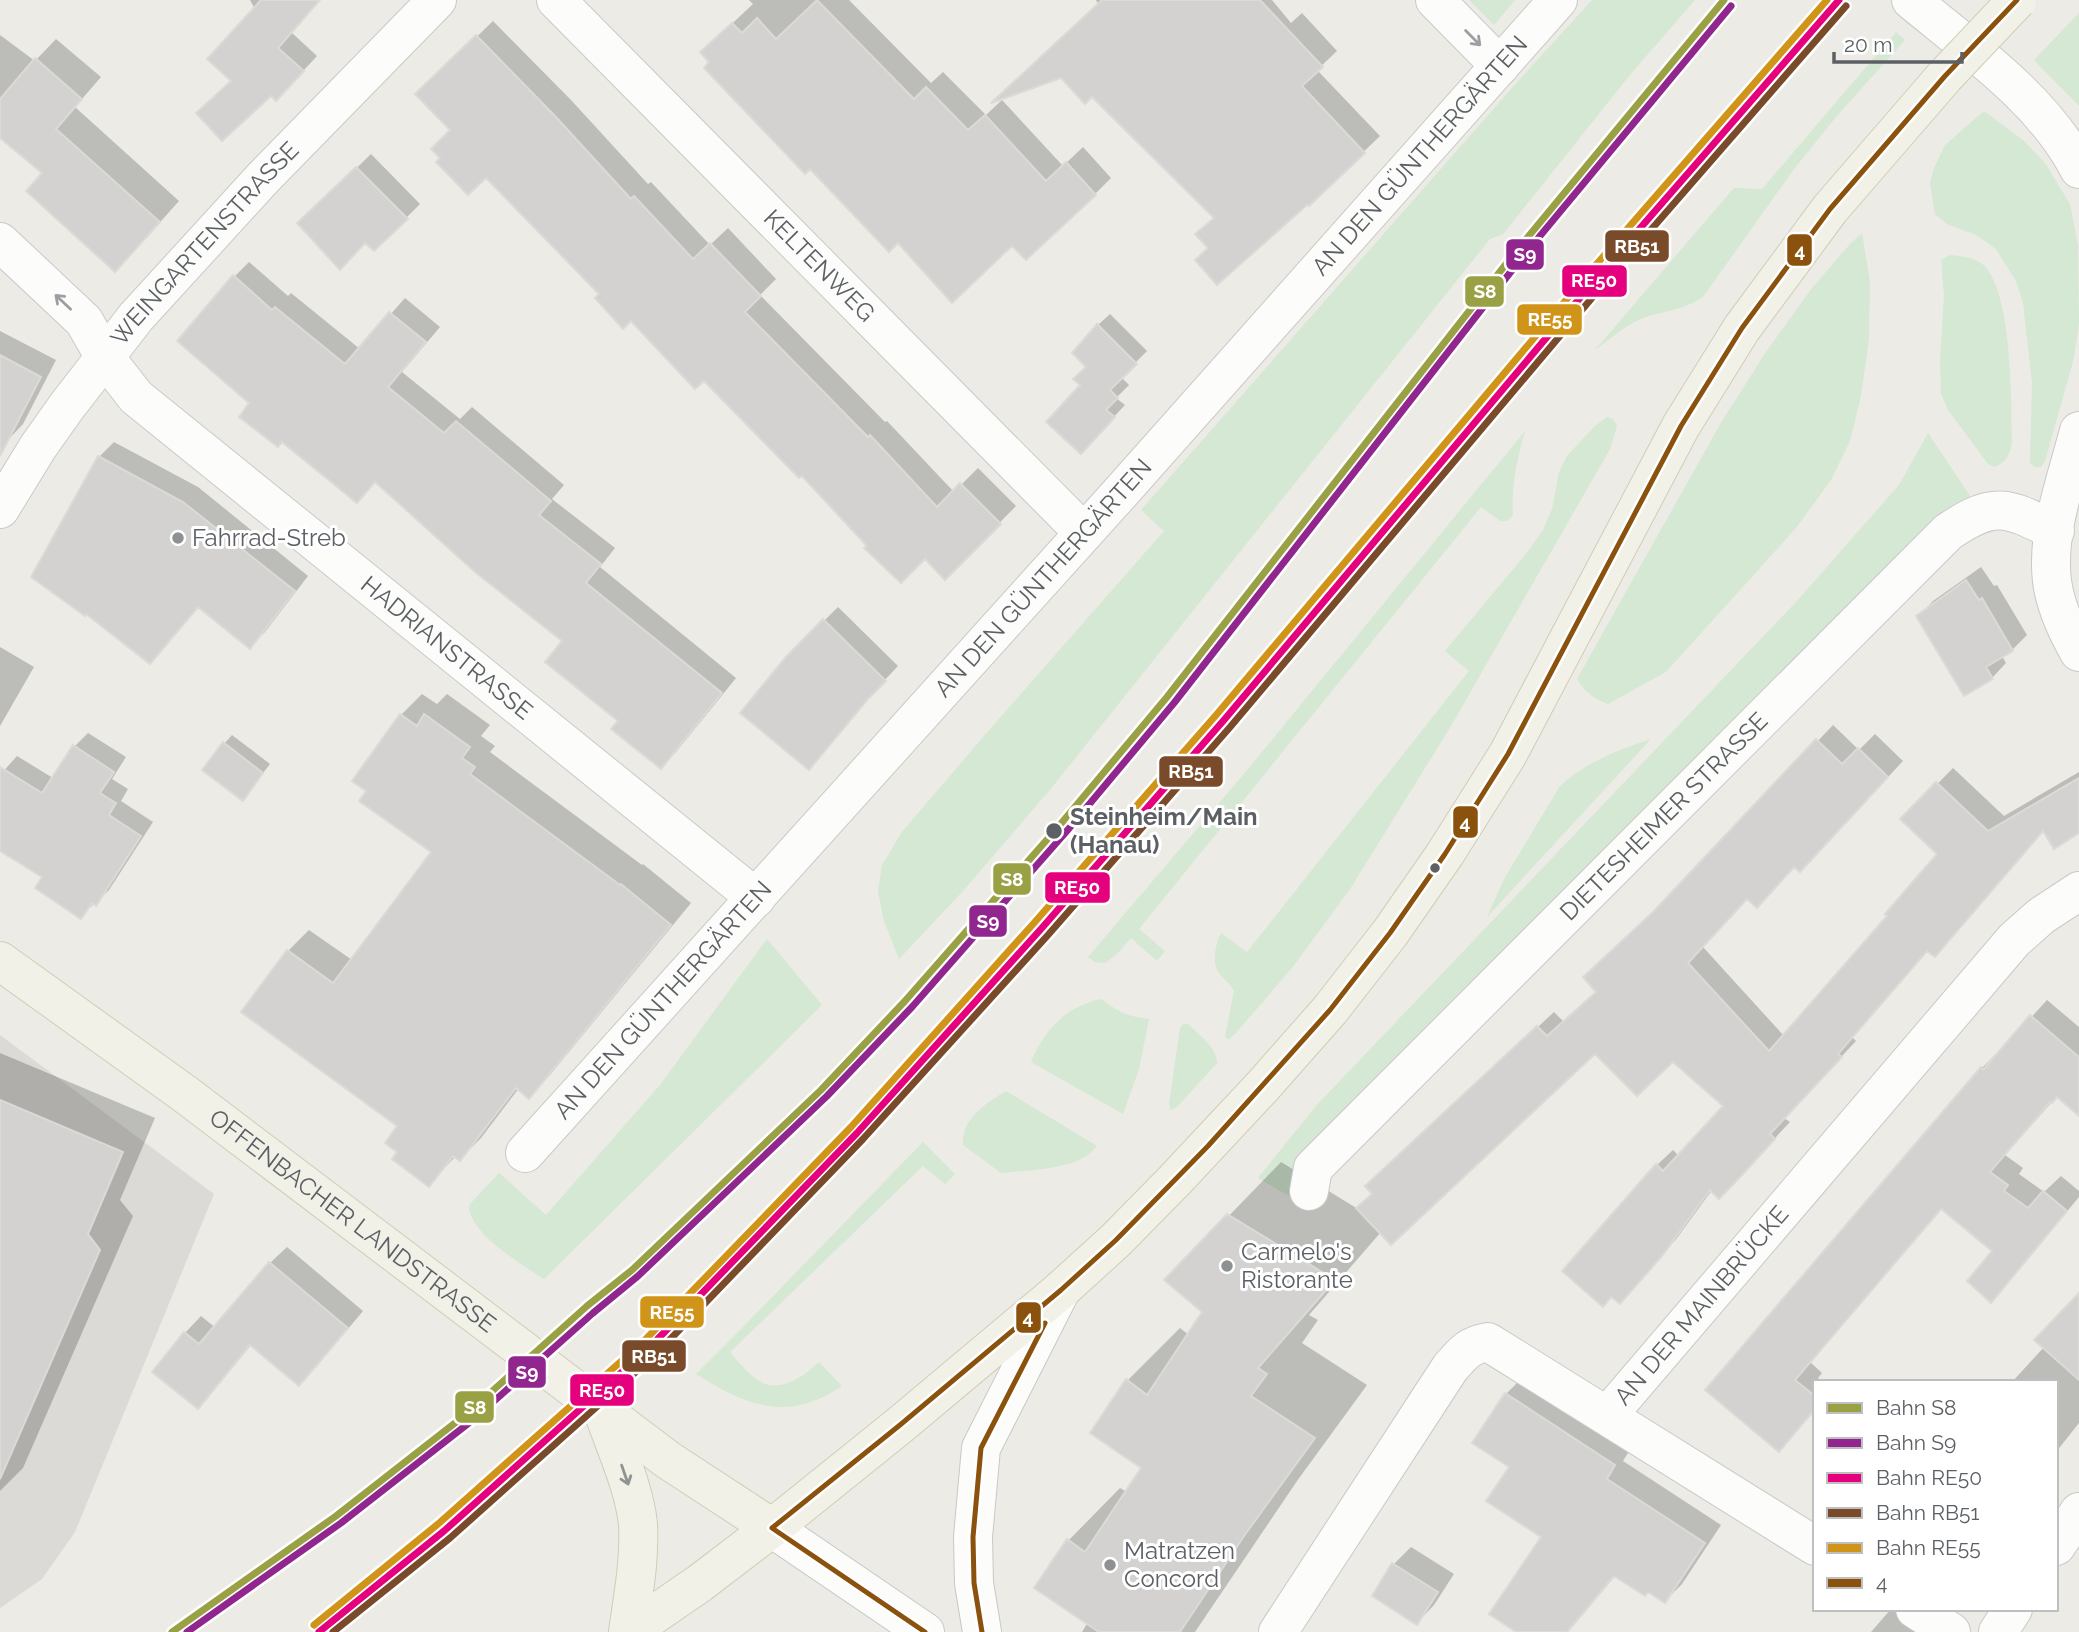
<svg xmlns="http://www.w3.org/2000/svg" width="2079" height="1632" viewBox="0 0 2079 1632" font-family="Raleway,sans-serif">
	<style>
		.industrial { fill: #dbdad6 }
		.green { fill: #d4e8d3 }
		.shadow { fill: #0003 }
		.building { fill: #d3d2d0; stroke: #dcdad6; stroke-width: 2 }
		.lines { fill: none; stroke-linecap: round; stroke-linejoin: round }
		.street-casing { stroke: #c9c9c9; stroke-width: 40 }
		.secondary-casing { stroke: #c8c8c7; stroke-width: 40 }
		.primary-casing { stroke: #d3ccb5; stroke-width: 40 }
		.street { stroke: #fcfcfb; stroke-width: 38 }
		.secondary { stroke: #fcfcfb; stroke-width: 38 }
		.primary { stroke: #f2f1e8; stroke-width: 38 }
		.primary-bridge-casing { stroke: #d3ccb5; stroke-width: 40; stroke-linecap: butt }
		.primary-bridge { stroke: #f2f1e8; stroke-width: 38 }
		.bus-1-casing { stroke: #fff; stroke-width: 10 }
		.bus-1 { stroke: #8a520c; stroke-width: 5 }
		.rail-1-casing { stroke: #fff; stroke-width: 12 }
		.rail-2-casing { stroke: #fff; stroke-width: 12 }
		.rail-3-casing { stroke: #fff; stroke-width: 12 }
		.rail-4-casing { stroke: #fff; stroke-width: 12 }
		.rail-5-casing { stroke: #fff; stroke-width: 12 }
		.rail-1 { stroke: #9aa044; stroke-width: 7 }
		.rail-2 { stroke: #91268f; stroke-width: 7 }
		.rail-3 { stroke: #e5007d; stroke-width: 7 }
		.rail-4 { stroke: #7a4b2a; stroke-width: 7 }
		.rail-5 { stroke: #d09419; stroke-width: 7 }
		.oneway { stroke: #9c9ea1 }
		.oneway2 { stroke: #909393 }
		.poi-dot { fill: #8e9192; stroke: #fff; stroke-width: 2.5 }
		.stop-dot { fill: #5c6065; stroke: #fff; stroke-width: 2.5 }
		.labels { text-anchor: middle; stroke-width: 6; stroke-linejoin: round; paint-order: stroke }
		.street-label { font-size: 24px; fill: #5c6065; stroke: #fff }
		.poi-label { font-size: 24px; fill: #5c6065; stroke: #fff; text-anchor: start }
		.stop-label { font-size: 24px; font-weight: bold; fill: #5c6065; stroke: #fff; text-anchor: start }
		.line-badge { stroke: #fff; stroke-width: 2.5 }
		.badge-label { font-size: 19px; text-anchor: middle; font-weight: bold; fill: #fff }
	</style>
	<rect width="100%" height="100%" fill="#ecebe6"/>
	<path class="industrial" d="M0,1035L214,1194L75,1532L42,1579L0,1608Z"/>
	<path class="green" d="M1469,0H1515L1494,25Z
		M1592,0H1695L1629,76L1503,234L1490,239L1049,791L963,891L899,959L884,921L878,892L882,865L902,832L984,736L1164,531L1141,510L1519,80Z
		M2079,13V106L2034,60Z
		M1896,32L1905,40L1836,117L1794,169L1703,297C1685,310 1661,311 1641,319C1624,326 1609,340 1595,350L1734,188L1762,189Z
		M1984,111L2023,140L2045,163L2070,204L2078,245L2079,323L2074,358L2045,461L2041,467H2034L2030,462L2032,383L2023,303L2016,281L1996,249L1976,235L1947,224L1935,214L1930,184L1934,168L1945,145Z
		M1862,233L1870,282L1869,339L1861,396L1850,441L1831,480L1796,528L1666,672L1608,704C1594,699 1585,692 1577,679L1722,421L1766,352L1812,288L1850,244Z
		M1950,255C1960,256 1972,257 1981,263C2013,287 2011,404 2012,442C2010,455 2007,462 1994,467L1988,464L1948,410L1941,393L1940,362L1944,295L1941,260Z
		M1607,417L1613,419L1617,426L1610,449L1448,731L1350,889L1292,968L1235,1034L1229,1039H1227L1225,1036L1234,991C1230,983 1224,980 1219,973C1211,963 1216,943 1221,933L1247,952L1469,671L1445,651L1525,555L1543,530L1552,509L1559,472L1567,456L1594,427Z
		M1525,431C1517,459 1511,486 1513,515L1507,521H1500L1481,507L1139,929L1165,951L1157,961L1131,938L1116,955L1105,963L1095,962L1088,957L1248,769Z
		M1928,433L1972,499L1296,1176L1289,1196L1258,1178L1315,1107L1796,602L1899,485Z
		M1651,739L1487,917L1504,879L1560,786C1586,762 1618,750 1651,739Z
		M767,939L822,1005L544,1279C523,1265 468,1233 469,1205L499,1173L546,1215L660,1085Z
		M1102,999C1116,1012 1131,1017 1149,1019L1139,1069L1123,1114L1031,1062C1045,1029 1066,1006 1102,999Z
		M1183,1024H1188C1199,1035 1217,1047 1217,1063L1177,1107L1171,1110L1169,1104L1180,1028Z
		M1006,1091L1097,1146C1080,1170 1029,1170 1001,1173L963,1145C961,1119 986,1103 1006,1091Z
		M923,1142L955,1174L945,1184L923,1166L730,1352C739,1363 751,1377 763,1383C782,1392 806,1375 819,1362L842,1386C787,1423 747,1406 696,1374L744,1326Z"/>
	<path class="shadow" d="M250,0H319L291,32L317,56L291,84L270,93L233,80L255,9Z
		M749,0H849L931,83L943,72L986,115L1002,100L1063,166L1083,147L1111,178L1095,194L1012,243L898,241L712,62L719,36L753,4Z
		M1096,0H1272L1291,23L1302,13L1337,51L1317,70L1380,136L1309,204L1210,248L1215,217Z
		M493,21L571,100L648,184L651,182L710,245L728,228L776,279L760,295L885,422L887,421L954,492L978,468L1016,506L945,578L925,557L869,546L802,473L704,379L601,294L418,94Z
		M0,35L35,61L56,39L101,77L75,107L179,201L136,249L0,136Z
		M371,154L420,204L406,218L366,241L300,223Z
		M249,262L288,296L291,293L360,349L405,298L440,327L402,372L460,419L472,407L564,485L552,499L615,548L600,567L736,678L676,752L661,767L620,720L564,641L376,481L357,501L252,403L234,277Z
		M1110,314L1147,351L1121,377L1129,385L1116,398L1125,405L1092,440L1082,385L1098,325Z
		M0,331L56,360L23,424L7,441L0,437Z
		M114,442L198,487L308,576L265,632L250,646L200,606L150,662L99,457Z
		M1981,567L1994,586L1997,585L2027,635L2012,650L2002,656L2006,663L1992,678L1919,616L1933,601Z
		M838,607L898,666L881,684L822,754L786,659Z
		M0,647L34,667L0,726Z
		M422,694L437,704L447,694L490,725L481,736L495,746L490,752L642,865L643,864L691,903L550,1075L529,1096L519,1088L481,1138L460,1159L456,1156L429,1184L399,1151L400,1126L244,1011L288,951L309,930L352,960L434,851L368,790L401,715Z
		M1833,725L1859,750L1875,734L1903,761L1816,854L1795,865L1748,898L1703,947L1784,1036L1889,916L1940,854L1903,819L1953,768L2004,816L2079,772V831L2044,830L1950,939L1928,950L1852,1037L1856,1041L1784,1118L1790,1122L1735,1181L1712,1190L1677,1238L1635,1286L1657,1165L1673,1150L1679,1156L1726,1106L1673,1059L1595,1051L1381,1232L1309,1315L1318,1320L1302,1343L1367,1385L1297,1481L1195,1632H1082L1088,1622L1068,1541L1120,1488L1127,1492L1144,1468L1128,1380L1180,1328L1189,1335L1204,1311L1167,1280L1281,1162L1358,1209L1374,1193L1383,1171L1554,1012L1564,1022L1598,991L1664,904Z
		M88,733L126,757L112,779L128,789L121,801L153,822L109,890L81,916L45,877L0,851V775L17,756L53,778L74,747Z
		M232,735L270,764L243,799L224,744Z
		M2047,1000L2079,1027V1114L2058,1095L2005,1155L2023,1168L2019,1174L2044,1192L2061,1176L2079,1191V1197L2007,1284L1991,1300L1995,1251L1942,1208L1810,1362L1822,1373L1818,1378L1822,1382H1815V1410L1779,1450L1707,1390L1982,1068L1998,1052L1999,1053Z
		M0,1053L155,1118L120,1200L133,1216L23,1468L0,1491Z
		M287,1247L363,1311L316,1367L299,1384L252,1344L214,1390L198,1406L185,1333L201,1316L216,1328L270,1263Z
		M2079,1296V1423L2056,1452V1382H2012L2044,1347Z
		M1523,1377L1631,1448L1623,1461L1721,1525L1682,1584L1665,1601L1648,1590L1616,1575L1568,1632H1519L1543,1537L1511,1467L1506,1394Z
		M1411,1547L1454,1574L1434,1605L1417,1623L1394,1564Z
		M1891,1609H1897L1932,1632H1871Z"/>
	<path class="building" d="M261,0H320L278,48L304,71L276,101L271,96L222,141L196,113L231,81L207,59Z
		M817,0L914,99L926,87L968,130L985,115L1046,181L1066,162L1096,195L1026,260L1012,246L952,303L898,243L889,252L810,169L805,174L704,68L709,62L700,52L732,23L742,33L757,18L776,39Z
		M1102,0H1260L1323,67L1302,86L1365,153L1309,206L1307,205L1217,285L1195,260L1208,248L1195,234L1214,218L1092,97L1085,104L1061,78L991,103Z
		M476,35L555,116L631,199L634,196L693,259L710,243L761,296L745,312L868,437L870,435L937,507L960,483L1001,524L945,580L925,559L901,583L864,548L867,546L802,476L799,478L704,381L695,389L631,321L623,329L595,298L599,294L486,178L468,195L436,162L440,158L431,149L450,130L415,94Z
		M35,58L82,99L56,129L160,222L115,272L26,191L42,173L0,138V99Z
		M356,167L408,219L374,251L365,243L340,270L297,223Z
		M233,275L272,310L275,307L345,364L389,312L426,342L388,387L444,433L456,421L551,501L539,515L601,564L586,583L722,693L661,769L611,729L618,721L545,662L562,641L475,572L375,482L357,503L282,442L278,447L239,417L249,403L177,341Z
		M1097,324L1137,364L1110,390L1118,398L1106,410L1115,417L1081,454L1046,422L1080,385L1073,379L1086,367L1072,353Z
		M0,355L41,377L0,456Z
		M98,456L183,502L295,591L250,649L198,607L150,664L86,614L85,616L31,577Z
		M1966,580L1979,600L1982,598L2013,651L1986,667L1993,679L1964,696L1916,616Z
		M823,619L886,681L867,700L809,770L740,713L785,658Z
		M400,714L417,726L424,714L470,747L462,758L475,767L470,774L620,885L621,884L671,925L529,1099L516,1088L460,1161L453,1156L429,1187L392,1159L397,1152L385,1143L397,1126L241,1012L287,950L333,983L431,852L359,801L366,791L352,781Z
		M1816,739L1842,764L1858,748L1888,777L1800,872L1794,867L1757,908L1747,899L1688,963L1769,1051L1887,916L1885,914L1937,854L1900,819L1936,782L1988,831L2079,778V833L2054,849L2043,831L1935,957L1927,951L1838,1054L1842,1057L1770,1134L1775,1139L1742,1175L1719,1199L1710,1190L1662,1256L1620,1304L1611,1297L1603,1307L1562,1271L1656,1164L1663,1171L1723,1106L1673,1062L1637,1096L1595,1054L1391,1245L1356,1208L1372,1194L1365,1186L1537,1026L1547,1036L1596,992L1583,977L1653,912Z
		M223,742L263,773L243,801L202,770Z
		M73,745L114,772L100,793L116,803L109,815L141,836L96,906L92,903L81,919L35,888L42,877L0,851V767L42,793Z
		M2030,1015L2079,1057V1116L2057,1097L2052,1103L2050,1102L1990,1172L2008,1185L2004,1191L2028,1208L2043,1191L2067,1211L1991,1303L1967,1281L1992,1251L1941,1209L1795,1380L1815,1396V1409L1779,1452L1705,1390L1981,1067L1983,1070Z
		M0,1100L123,1152L88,1234L100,1250L0,1479Z
		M1227,1214L1335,1280L1258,1368L1267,1374L1251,1396L1315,1438L1244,1536L1180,1632H1099L1034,1588L1067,1539L1085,1552L1141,1468L1090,1433L1126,1379L1147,1395L1202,1312L1164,1280Z
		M269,1262L348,1328L299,1386L250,1345L198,1409L152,1372L184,1332L199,1344Z
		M2079,1293V1380L2034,1340Z
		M1505,1393L1615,1465L1607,1479L1705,1543L1665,1603L1648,1592L1645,1596L1614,1576L1567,1632H1516L1489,1614L1541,1537L1486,1501L1509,1467L1472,1443Z
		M1392,1563L1438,1592L1417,1625L1372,1596Z"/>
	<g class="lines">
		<defs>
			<g id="street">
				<path id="s1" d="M556,0L1084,533"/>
				<path d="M1435,0L1500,66"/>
				<path d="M1911,0C1970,49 2044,100 2079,169"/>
				<path id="s2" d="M0,242L84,321L104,356L136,397L756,898"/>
				<path d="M2079,431C2067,478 2046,531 2052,581C2055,605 2067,631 2079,652"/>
				<path id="s3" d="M0,509L38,447L67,406L136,317L263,178L437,0"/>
				<path id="s4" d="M525,1153L1121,492L1558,0"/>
				<path id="s5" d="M1309,1191L1313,1168L1948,532C1995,500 2007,507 2055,531"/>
				<path id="s6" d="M1608,1415L2014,940L2041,916L2079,891"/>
				<path d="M2056,1546L2079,1512"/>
				<path d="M1915,1609L1951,1632"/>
				<path d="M1278,1632L1450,1368C1463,1353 1469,1345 1488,1342L1815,1546"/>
				<path d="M1998,1632L2013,1609"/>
			</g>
			<path id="secondary" d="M772,1528L925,1632
				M982,1632L974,1583L973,1537L981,1448L1061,1290"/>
			<g id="primary">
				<path id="s7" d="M0,961L185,1094L668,1460L772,1528"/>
				<path d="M603,1411C615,1447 634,1486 638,1524C640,1561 633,1596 628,1632"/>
				<path d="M629,1632L700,1583L772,1528L900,1425L1061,1290L1116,1240L1175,1180L1262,1087L1330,1010L1390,933L1445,854L1508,754L1681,426L1742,328L1830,209L1945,76"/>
			</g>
		</defs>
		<use href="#street" class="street-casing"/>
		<use href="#secondary" class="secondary-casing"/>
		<use href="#primary" class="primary-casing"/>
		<use href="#street" class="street"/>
		<use href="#secondary" class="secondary"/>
		<use href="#primary" class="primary"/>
		<defs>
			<path id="primary-bridge" d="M1945,76L2017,0"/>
		</defs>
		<use href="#primary-bridge" class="primary-bridge-casing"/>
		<use href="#primary-bridge" class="primary-bridge"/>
		<defs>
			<path id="bus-1" d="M772,1528L900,1425L1061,1290L1116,1240L1208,1146L1330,1010L1390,933L1445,854L1508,754L1681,426L1742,328L1830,209L1945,76L2017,0
				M772,1528L925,1632
				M982,1632L974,1583L973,1537L981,1448L1045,1323"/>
		</defs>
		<use href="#bus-1" class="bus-1-casing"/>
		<use href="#bus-1" class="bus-1"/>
		<defs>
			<path id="rail-1" d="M172,1632L336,1516L469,1412L587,1306L632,1270L821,1090L905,1001L1059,826L1167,697L1513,255L1724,0"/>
			<path id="rail-2" d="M187,1632L341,1523L474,1419L593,1313L638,1276L827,1096L912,1007L1066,832L1174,703L1520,260L1731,6"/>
			<path id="rail-3" d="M319,1632L444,1531L651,1346L857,1133L1041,929L1224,720L1595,280L1839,0"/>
			<path id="rail-4" d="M333,1632L450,1538L657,1353L863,1139L1048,935L1231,726L1602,286L1846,6"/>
			<path id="rail-5" d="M314,1625L438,1524L645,1340L851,1127L1034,923L1217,714L1588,274L1827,0"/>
		</defs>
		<use href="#rail-1" class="rail-1-casing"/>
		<use href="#rail-2" class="rail-2-casing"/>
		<use href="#rail-3" class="rail-3-casing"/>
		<use href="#rail-4" class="rail-4-casing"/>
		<use href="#rail-5" class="rail-5-casing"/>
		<use href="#rail-1" class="rail-1"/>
		<use href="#rail-2" class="rail-2"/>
		<use href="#rail-3" class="rail-3"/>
		<use href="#rail-4" class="rail-4"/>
		<use href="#rail-5" class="rail-5"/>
	</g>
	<defs><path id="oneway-shaft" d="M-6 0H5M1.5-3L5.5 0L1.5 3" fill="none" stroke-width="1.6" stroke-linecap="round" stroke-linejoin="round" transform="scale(1.75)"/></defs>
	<g class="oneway">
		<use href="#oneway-shaft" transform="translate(1473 38) rotate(45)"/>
		<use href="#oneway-shaft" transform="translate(63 302) rotate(-137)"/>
	</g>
	<use class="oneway2" href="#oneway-shaft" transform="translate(625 1475) rotate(71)"/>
	<g class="poi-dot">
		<circle cx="178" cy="538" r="7"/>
		<circle cx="1227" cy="1266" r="7"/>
		<circle cx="1110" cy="1565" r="7"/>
	</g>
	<g class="stop-dot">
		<circle cx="1054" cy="831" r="9"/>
		<circle cx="1435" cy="868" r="6"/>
	</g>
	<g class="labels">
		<g class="street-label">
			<text dy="8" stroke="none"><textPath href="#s4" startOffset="1340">AN DEN GÜNTHERGÄRTEN</textPath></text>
			<text dy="8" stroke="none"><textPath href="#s3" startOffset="336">WEINGARTENSTRASSE</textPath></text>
			<text dy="8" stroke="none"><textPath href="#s1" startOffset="374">KELTENWEG</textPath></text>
			<text dy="8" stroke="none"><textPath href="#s4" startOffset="774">AN DEN GÜNTHERGÄRTEN</textPath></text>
			<text dy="8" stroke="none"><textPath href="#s2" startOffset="607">HADRIANSTRASSE</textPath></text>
			<text dy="8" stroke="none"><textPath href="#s5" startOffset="520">DIETESHEIMER STRASSE</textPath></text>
			<text dy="8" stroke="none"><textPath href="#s4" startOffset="206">AN DEN GÜNTHERGÄRTEN</textPath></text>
			<text dy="8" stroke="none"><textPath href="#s7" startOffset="438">OFFENBACHER LANDSTRASSE</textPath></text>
			<text dy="8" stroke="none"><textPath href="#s6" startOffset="144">AN DER MAINBRÜCKE</textPath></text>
		</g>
		<g class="poi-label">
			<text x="192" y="546">Fahrrad-Streb</text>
			<text x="1241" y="1260">Carmelo's<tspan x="1241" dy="28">Ristorante</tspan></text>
			<text x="1124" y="1559">Matratzen<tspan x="1124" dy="28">Concord</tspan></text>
		</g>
		<g class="stop-label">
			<text x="1070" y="825">Steinheim/Main<tspan x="1070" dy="28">(Hanau)</tspan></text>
		</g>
	</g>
	<g class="line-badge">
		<rect x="1604" y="229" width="66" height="34" rx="7" fill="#7a4b2a"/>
		<rect x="1786" y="233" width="27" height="34" rx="7" fill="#8a520c"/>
		<rect x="1505" y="238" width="40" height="33" rx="7" fill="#91268f"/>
		<rect x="1561" y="264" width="67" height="34" rx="7" fill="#e5007d"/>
		<rect x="1464" y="275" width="41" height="33" rx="7" fill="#9aa044"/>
		<rect x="1516" y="303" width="67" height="33" rx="7" fill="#d09419"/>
		<rect x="1158" y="755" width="66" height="33" rx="7" fill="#7a4b2a"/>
		<rect x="1452" y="805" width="27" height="34" rx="7" fill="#8a520c"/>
		<rect x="992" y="862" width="40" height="34" rx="7" fill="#9aa044"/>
		<rect x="1044" y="871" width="67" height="33" rx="7" fill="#e5007d"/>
		<rect x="968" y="904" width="40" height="34" rx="7" fill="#91268f"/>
		<rect x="639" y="1295" width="66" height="34" rx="7" fill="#d09419"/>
		<rect x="1015" y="1301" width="27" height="33" rx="7" fill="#8a520c"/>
		<rect x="621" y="1339" width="66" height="34" rx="7" fill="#7a4b2a"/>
		<rect x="507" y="1355" width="40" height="34" rx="7" fill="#91268f"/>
		<rect x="569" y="1373" width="66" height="34" rx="7" fill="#e5007d"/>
		<rect x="454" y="1390" width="41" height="34" rx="7" fill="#9aa044"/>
	</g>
	<g class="badge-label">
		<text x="1637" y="253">RB51</text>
		<text x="1800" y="257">4</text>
		<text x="1525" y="261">S9</text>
		<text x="1594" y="287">RE50</text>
		<text x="1485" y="298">S8</text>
		<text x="1550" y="326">RE55</text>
		<text x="1191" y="778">RB51</text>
		<text x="1465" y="829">4</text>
		<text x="1012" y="886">S8</text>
		<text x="1077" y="894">RE50</text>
		<text x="988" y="928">S9</text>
		<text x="672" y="1319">RE55</text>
		<text x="1028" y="1324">4</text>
		<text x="654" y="1363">RB51</text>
		<text x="527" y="1379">S9</text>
		<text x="602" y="1397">RE50</text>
		<text x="475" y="1414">S8</text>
	</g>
	<rect x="1813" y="1380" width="245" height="231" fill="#ffffff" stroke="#bebfc1" stroke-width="2"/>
	<rect x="1827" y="1403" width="35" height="10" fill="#9aa044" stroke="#bebfc1" stroke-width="2"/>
	<text x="1876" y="1415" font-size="21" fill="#5c6065">Bahn S8</text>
	<rect x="1827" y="1438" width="35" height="10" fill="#91268f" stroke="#bebfc1" stroke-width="2"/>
	<text x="1876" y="1450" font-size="21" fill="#5c6065">Bahn S9</text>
	<rect x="1827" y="1473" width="35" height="10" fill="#e5007d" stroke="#bebfc1" stroke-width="2"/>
	<text x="1876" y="1485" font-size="21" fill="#5c6065">Bahn RE50</text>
	<rect x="1827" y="1508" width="35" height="10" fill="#7a4b2a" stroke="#bebfc1" stroke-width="2"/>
	<text x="1876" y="1520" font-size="21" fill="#5c6065">Bahn RB51</text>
	<rect x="1827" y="1543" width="35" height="10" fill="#d09419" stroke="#bebfc1" stroke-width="2"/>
	<text x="1876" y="1555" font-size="21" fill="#5c6065">Bahn RE55</text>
	<rect x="1827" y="1578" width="35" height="10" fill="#8a520c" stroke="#bebfc1" stroke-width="2"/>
	<text x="1876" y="1590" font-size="21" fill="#5c6065">4</text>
	<path d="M1834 52v10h128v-10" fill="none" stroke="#5c6065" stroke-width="3.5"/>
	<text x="1844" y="52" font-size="21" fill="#5c6065" stroke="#ffffff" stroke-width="5" paint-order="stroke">20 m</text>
</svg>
